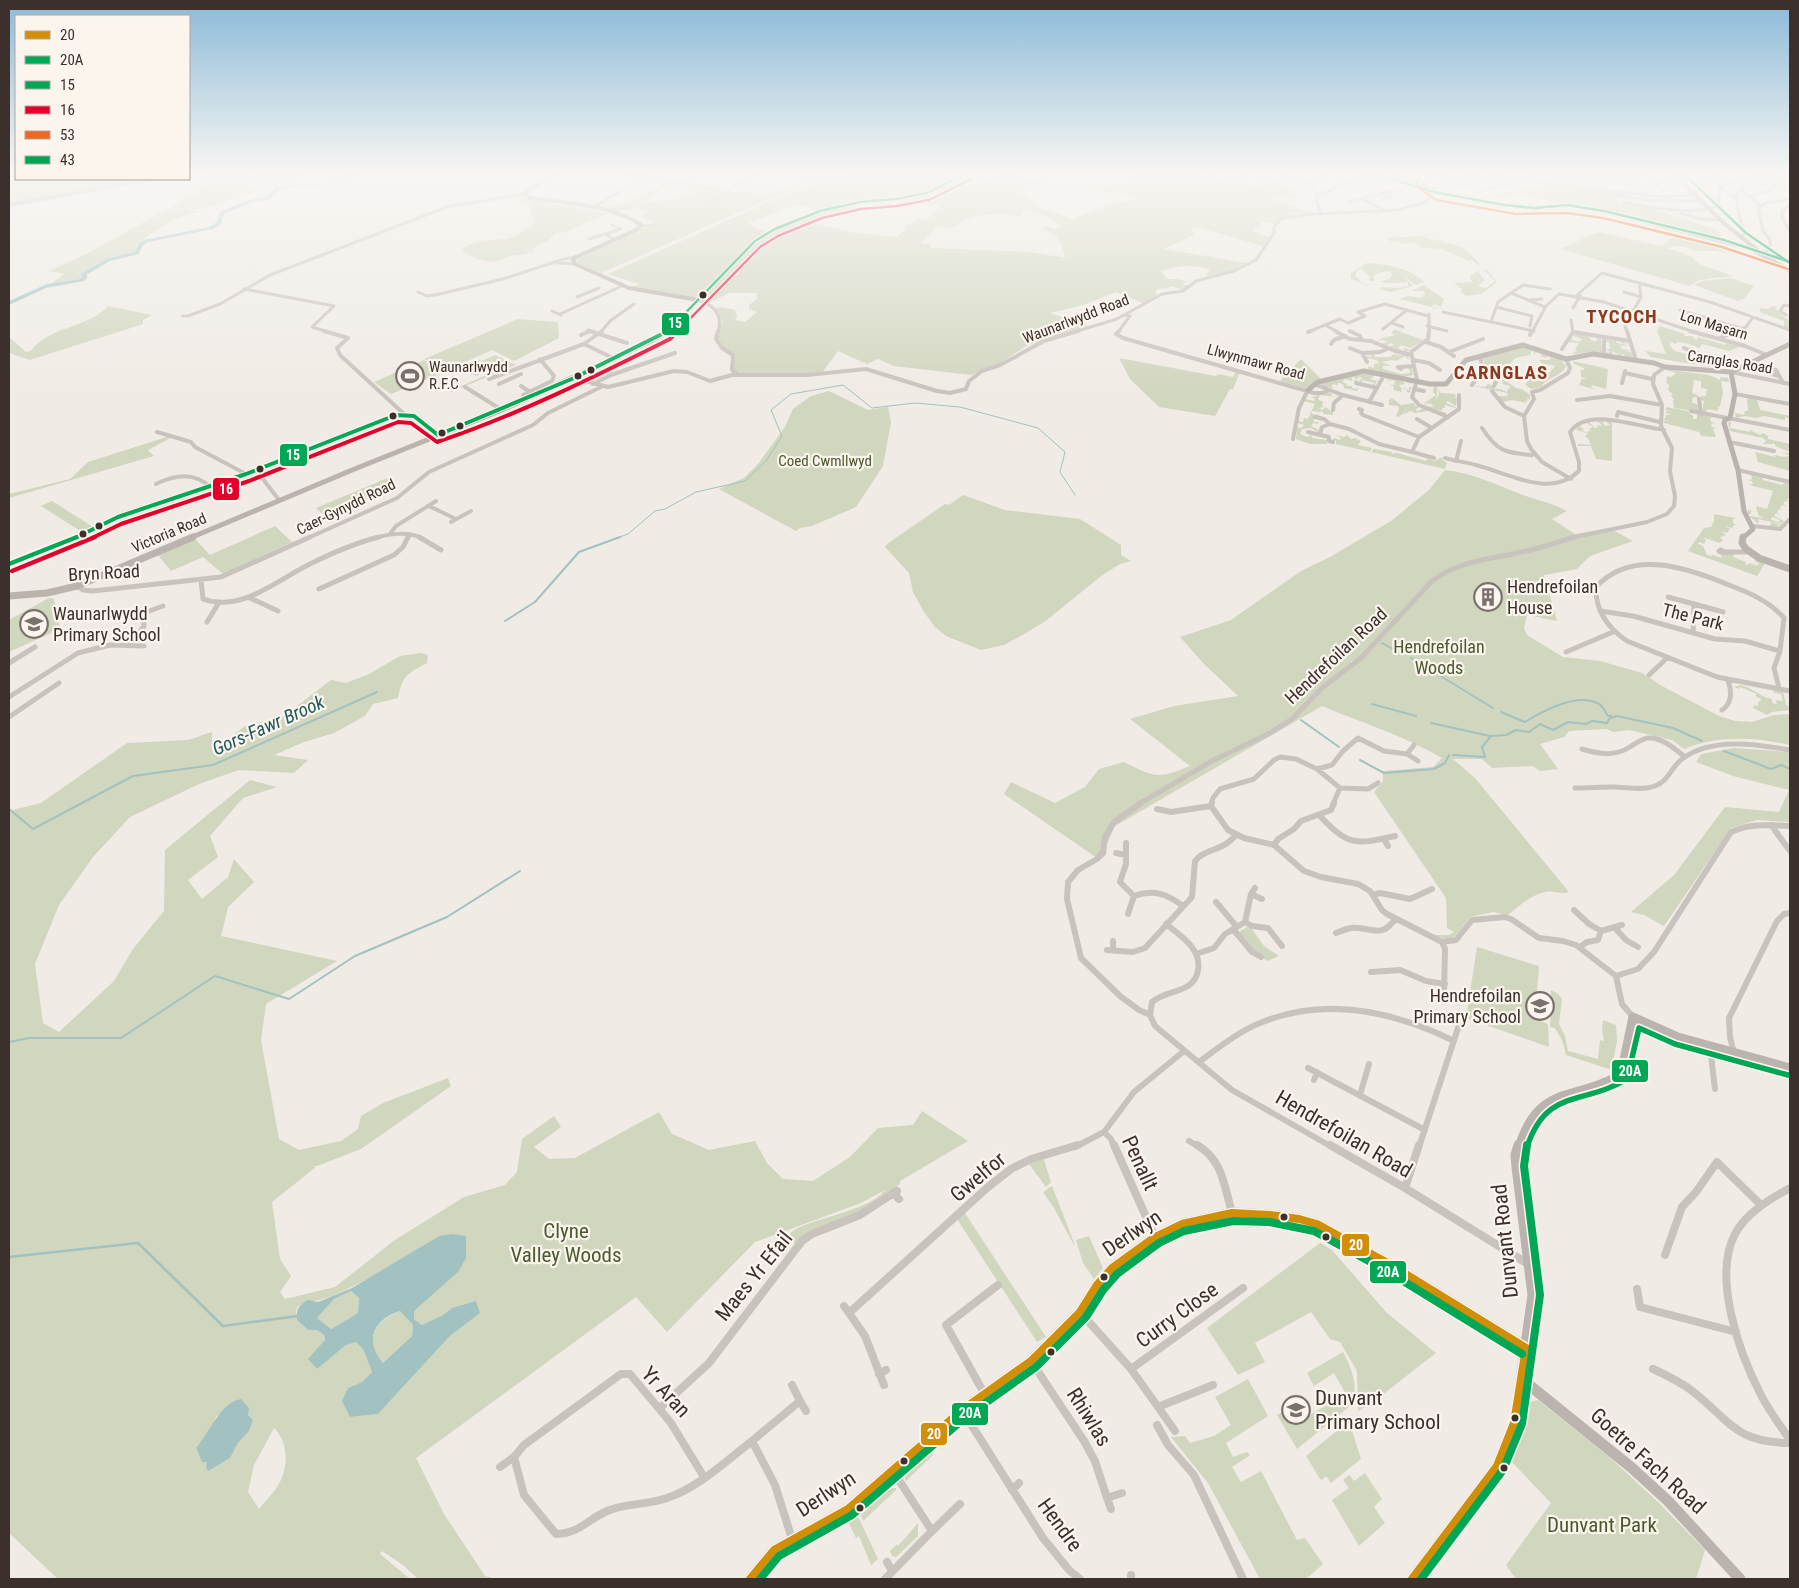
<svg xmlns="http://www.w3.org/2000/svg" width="1799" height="1588" viewBox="0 0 1799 1588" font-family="'Roboto Condensed',sans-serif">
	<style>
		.green { fill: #d1d6bf; fill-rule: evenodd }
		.water { fill: #a1c2c1; fill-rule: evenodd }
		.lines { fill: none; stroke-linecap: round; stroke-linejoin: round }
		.stream-far2 { stroke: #a1c2c1; stroke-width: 1 }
		.stream-far1 { stroke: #a1c2c1; stroke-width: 2 }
		.stream { stroke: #a1c2c1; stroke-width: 2.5 }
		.river { fill: #a1c2c1; fill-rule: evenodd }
		.street-far4 { stroke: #c9c3be; stroke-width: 3 }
		.street-far3 { stroke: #c9c3be; stroke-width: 4 }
		.street-far2 { stroke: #c9c3be; stroke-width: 5 }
		.street-far1 { stroke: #c9c3be; stroke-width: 6 }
		.street { stroke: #c9c3be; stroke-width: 8 }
		.secondary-far4 { stroke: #bab3ae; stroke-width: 4 }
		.secondary-far3 { stroke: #bab3ae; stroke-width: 5 }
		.secondary-far2 { stroke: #bab3ae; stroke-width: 7 }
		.secondary-far1 { stroke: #bab3ae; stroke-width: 9 }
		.secondary { stroke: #bab3ae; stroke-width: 11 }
		.primary { stroke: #b8b1ad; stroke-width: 4.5 }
		.bus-1-casing { stroke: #fbf5ee; stroke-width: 11 }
		.bus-2-far1-casing { stroke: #fbf5ee; stroke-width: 9 }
		.bus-2-casing { stroke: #fbf5ee; stroke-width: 11 }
		.bus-3-far2-casing { stroke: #fbf5ee; stroke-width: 4.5 }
		.bus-3-far1-casing { stroke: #fbf5ee; stroke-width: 6 }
		.bus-3-casing { stroke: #fbf5ee; stroke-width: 8 }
		.bus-4-far2-casing { stroke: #fbf5ee; stroke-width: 4.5 }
		.bus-4-far1-casing { stroke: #fbf5ee; stroke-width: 6 }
		.bus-4-casing { stroke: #fbf5ee; stroke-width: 8 }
		.bus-5-casing { stroke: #fbf5ee; stroke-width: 4.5 }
		.bus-6-casing { stroke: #fbf5ee; stroke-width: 4.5 }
		.bus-1 { stroke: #d18e09; stroke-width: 8 }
		.bus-2-far1 { stroke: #00a754; stroke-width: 5.5 }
		.bus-2 { stroke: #00a754; stroke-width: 8 }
		.bus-3-far2 { stroke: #00a754; stroke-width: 2.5 }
		.bus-3-far1 { stroke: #00a754; stroke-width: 4 }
		.bus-3 { stroke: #00a754; stroke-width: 4.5 }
		.bus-4-far2 { stroke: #e4002b; stroke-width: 2.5 }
		.bus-4-far1 { stroke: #e4002b; stroke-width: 4 }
		.bus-4 { stroke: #e4002b; stroke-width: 4.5 }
		.bus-5 { stroke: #f26522; stroke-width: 2.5 }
		.bus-6 { stroke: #00a651; stroke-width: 2.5 }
		.bus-dot { fill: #3b302b; stroke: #fbf5ee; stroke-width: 2 }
		.labels { text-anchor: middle; stroke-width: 4.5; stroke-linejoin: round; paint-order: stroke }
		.far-street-label { font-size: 15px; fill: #3b302b; stroke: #fbf5ee }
		.far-poi-label { font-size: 15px; fill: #3b302b; stroke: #fbf5ee; text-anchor: start }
		.far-park-label { font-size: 15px; fill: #4a5a2e; stroke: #fbf5ee }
		.street-label { font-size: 18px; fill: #3b302b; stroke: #fbf5ee }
		.poi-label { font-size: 18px; fill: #3b302b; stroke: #fbf5ee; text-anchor: start }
		.park-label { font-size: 18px; fill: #4a5a2e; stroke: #fbf5ee }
		.far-district-label { font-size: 19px; font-weight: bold; letter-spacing: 1px; fill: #8c3b22; stroke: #fbf5ee }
		.water-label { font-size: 19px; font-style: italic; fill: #1f5a5e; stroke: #fbf5ee }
		.near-street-label { font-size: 21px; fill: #3b302b; stroke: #fbf5ee }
		.near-park-label { font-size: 21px; fill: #4a5a2e; stroke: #fbf5ee }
		.near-poi-label { font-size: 21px; fill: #3b302b; stroke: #fbf5ee; text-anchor: start }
		.line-badge { stroke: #fbf5ee; stroke-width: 2 }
		.badge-label { font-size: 14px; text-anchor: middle; font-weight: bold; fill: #fff }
	</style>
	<rect width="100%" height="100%" fill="#f0ebe5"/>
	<path class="green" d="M9,172H16V179H145L9,203Z
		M204,172H312L262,189L256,184L247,182L244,184L259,190L204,209H169L203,188Z
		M833,172H841L783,193L601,273L576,262L580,257L643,228L652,226V221L641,216L646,212L634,208L617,212L601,207L627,204L662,184L650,182L651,179L671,183L643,202L650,203L694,194L688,186L692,185L728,192L749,191L764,196Z
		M848,172H950L948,175L959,176L920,193L902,197L861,201L819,211L798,204L748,223L766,232L695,298L631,288L639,284L608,274L775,199Z
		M998,172H1024L1019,176L1021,178L1046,182L1018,191L1043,209L1073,219L1106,205L1133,200L1135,197L1076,186L1095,189L1114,184L1125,185L1134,175L1131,172H1197L1205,174L1199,184L1210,172H1233L1215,174L1212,178L1234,184L1244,181L1257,187L1271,182L1295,189L1297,199L1276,196L1273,200L1315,213L1304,215L1298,212L1292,213L1297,216L1283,218L1273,224L1262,222L1252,231L1269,237L1263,246L1196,227L1191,229L1194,235L1164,249L1246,263L1233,270L1208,276L1206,275L1210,269C1193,265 1178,265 1161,271L1167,279H1177L1189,282H1185L1182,285H1189L1184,290L1171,286L1169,288L1158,289L1155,292L1157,295L1143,303L1116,292L1083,305L1050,313L1088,326L1026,346L1000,363L971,375L894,366L878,359L867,364L838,351L821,374L734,373V355L723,347L716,339L722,321L715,309L721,307L735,310L737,316L735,320L745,322L757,312L749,309V305L757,299V293H729L708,303L700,300C718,281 736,259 756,242C784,219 829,210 864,203L834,215L818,216L809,222L857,233L896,237L906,230L905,227L919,219L926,220L942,205L879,201L931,192L964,176L971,184L996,178ZM1025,210C1039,213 1051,216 1061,227L1056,229L1045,226L1042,229C1058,234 1062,243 1065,258L1031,252L931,248L930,244L921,243L937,226L952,228C973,211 998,214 1023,216L1020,213Z
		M1525,172H1640L1643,175H1629L1643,188L1520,174Z
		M1753,172H1790V192L1748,182Z
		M1554,185L1572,186L1617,197L1619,203L1657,207L1659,211L1712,228L1721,233L1718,238L1611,210L1553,202L1520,193L1504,197L1493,195Z
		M517,197L609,214L582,224L567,232L556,233L550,239L532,249L534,252C526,254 519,255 511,256C506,257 501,260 496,261C484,264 472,257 462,251C469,238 496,241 509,238C518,236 529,227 535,220L531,213L530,206L516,201L515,199Z
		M180,209L199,211L175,219L133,245L152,233L135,246L140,248C128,263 99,251 80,279L52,283L64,274L49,271L90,252L166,210Z
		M1598,232L1662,246L1676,235L1736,252C1724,251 1714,251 1703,251C1689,252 1684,241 1667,248L1691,256L1699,264L1733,276L1699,280L1690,286L1560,249Z
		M1420,236L1463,247L1481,265H1478L1472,260L1468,259L1473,265L1467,260L1442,249L1422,248L1414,242L1401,244L1397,238V241L1391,242L1388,238Z
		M1367,263C1385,264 1410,268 1424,282L1415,285L1404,276L1413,286L1390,292L1380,289L1381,287L1397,288L1408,286V282L1405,278L1407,283C1399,281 1386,285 1380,282L1390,278L1392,274L1389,271L1378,273L1373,277L1375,281H1370L1369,275L1362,270L1364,268L1357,271L1355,275L1361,282L1370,286L1351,279V273Z
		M1483,269L1488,271L1497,282L1481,294L1466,296L1460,290L1462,289L1454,283L1472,282L1470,276L1479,270L1480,271L1478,272L1485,280L1478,286L1486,288L1495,281L1485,271H1483Z
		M1731,278L1754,286L1745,298L1738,301L1694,285L1702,281Z
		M1424,285L1444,299L1441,307L1435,304L1431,306L1440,309L1399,299L1408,296L1422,298V293L1424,298L1425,293L1423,291H1412Z
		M108,306L152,315L143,320V324L30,360L9,353V337L26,352L31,351C50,325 87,329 108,306Z
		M1772,306L1777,307L1776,309L1785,318L1790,320L1788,316H1790V329L1784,327V321L1760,312V308L1768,309Z
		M518,319L558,322L559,338L514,361L492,350L447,370L424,359Z
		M1660,326L1685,334L1684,336H1692L1696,340L1698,337L1725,345L1728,341L1727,344L1742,346L1729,351L1702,344L1699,348C1693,345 1684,342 1677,342L1676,344L1666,339L1671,342L1669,345L1675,351L1707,359L1714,364H1692L1651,357L1645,351L1666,354L1657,331Z
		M1396,328L1395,329L1398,331L1402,329L1400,332L1424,340L1410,348L1401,345L1398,347L1401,349L1394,348L1406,351L1403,349L1405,348L1410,350L1407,351L1408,353L1389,347L1394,345L1390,343L1387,346L1382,343L1388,342L1383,340L1377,341L1382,338L1396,335L1384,330L1391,333L1393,331L1389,330L1393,331Z
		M1580,334L1588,336L1592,341H1597L1596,337L1601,339L1602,353L1610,352L1606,349H1610L1609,342H1606V340L1616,341L1617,343L1622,344L1621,341L1625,342H1623L1628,344L1623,343V344L1629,346L1618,345L1622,347L1619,348L1630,351H1624L1631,352L1633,357H1626L1621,353L1622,357L1613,351L1612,355L1590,352L1575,354L1572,353L1577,352L1575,350L1579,343L1569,342L1570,339L1579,342L1582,339L1571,335Z
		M1517,347L1532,349L1530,355L1515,358L1507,368L1508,371L1495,368L1493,371L1490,368L1488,369L1516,388L1522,389L1530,395V399L1525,398L1529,400L1525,401L1527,403L1512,400L1502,402L1498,396H1507L1508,393L1473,386L1485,387L1488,384L1495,387L1494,389H1500L1507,392L1508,389L1501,387L1509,389L1510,386L1502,384L1503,382L1484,369V361L1482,357Z
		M1534,349L1561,360L1564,363L1561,364H1565L1566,366C1561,377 1547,377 1541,387L1532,389L1525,385L1531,376L1541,378L1547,376L1555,366L1541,363L1540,360H1549L1551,358L1548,356L1546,358L1540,356L1542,354L1536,352L1534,356Z
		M1373,352L1375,357H1390L1394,354L1403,356L1398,353L1408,355L1409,360L1405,356L1396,361L1393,360L1381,362L1391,366H1383V369L1401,374L1410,373L1409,369L1404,366L1412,368L1413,375L1404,377L1369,370L1368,366L1374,368V364L1380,363L1376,361L1379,360L1365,358V356L1372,357L1369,353L1370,355H1365L1366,354Z
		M495,355L516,365L451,392L450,391L491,373L488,371L476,376L463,369L474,364L471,362L477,359L481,361Z
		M1119,358L1216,376L1218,374L1233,377L1236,371L1240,372L1233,389H1230L1215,416L1159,407L1130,379Z
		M1301,359L1322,380L1305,388L1280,381Z
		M424,360L446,371L391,394L374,382Z
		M1573,361L1608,369L1606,389L1592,385L1591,387L1597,390L1579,385L1582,379H1587L1581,377V371L1579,370H1584V368L1574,364Z
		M1672,368L1671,370L1709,375L1720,380V377L1728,378L1729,382L1721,381L1723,393L1720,406L1717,407L1719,408L1717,411L1708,409L1705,413L1702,412L1704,401L1700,400L1701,396H1706L1707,389L1701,388V381L1694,380L1692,393L1699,396V398L1693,397L1692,402L1698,405L1701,410L1699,412L1674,408L1673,402L1674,399L1671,396L1673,394L1668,390L1669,387L1681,390L1669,387V384L1666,383L1667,376L1671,377L1676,373L1666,370Z
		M1360,372L1375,373L1410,381L1412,384L1402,381L1405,384L1399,385L1400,387L1409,390V387H1411L1410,393L1407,392V390L1401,388L1402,392L1393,390L1394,387L1390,384L1394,385L1395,381L1390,380L1388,382L1389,380L1384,378V377L1375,375L1370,379L1377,381L1374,386H1370L1375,383L1362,380L1361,384L1359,381L1363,378L1358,377L1356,382L1353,380H1356V378L1352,377V381L1344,379L1343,382L1347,384L1346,386H1352V388L1356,389L1358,387L1357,391L1344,388L1343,384L1338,383V386L1334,384L1331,386L1334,388L1327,387L1331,390L1320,384L1323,381Z
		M1434,386L1437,387V395L1435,400L1439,395L1438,387L1440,393L1455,394L1456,397L1454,398H1457L1456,406L1448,401L1446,403L1456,407L1455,408L1445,405V408H1442L1443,410H1438L1447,413L1445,414L1427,407L1434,406L1431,404L1432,403L1424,405L1432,401L1423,404L1436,395L1433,392Z
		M829,391L868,410L888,407L891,422L883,466L856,507L812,526L800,528L796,531L719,489L744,478L758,464L785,427L793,409L811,396Z
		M1328,392L1338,395L1339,396L1332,393L1331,396L1335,397L1320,395L1318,400L1328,403L1323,402L1322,405L1324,407L1318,408L1323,410L1325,407L1333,412V415L1324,414L1322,411L1320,412L1312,411V414L1320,415L1314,418V422H1319L1318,424L1313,423L1311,426L1319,430L1318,432L1311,428L1302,429L1300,434L1307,437L1312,435V438L1327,440V444H1310L1296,439L1297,427L1301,428L1304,425L1298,423V421L1303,422L1304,418L1308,419L1315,404L1304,401L1305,399L1314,401L1315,399L1312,397Z
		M1392,398L1401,405L1414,403L1415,406L1420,407L1417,408L1416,410L1417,412L1423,408L1428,411L1415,413L1410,411L1403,415L1408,409L1399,417L1396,416L1399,408L1398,406L1389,405V400Z
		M1747,398L1757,400L1760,410L1790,416V419L1785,417V420L1764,416L1756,418L1745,416L1736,418L1735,413L1744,415L1745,411H1748Z
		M1666,407L1687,411L1693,416V419H1697V414L1712,417L1710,419L1711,422L1716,423L1711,424L1712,427L1717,428H1713L1716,437L1701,436L1699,432L1664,423V421H1667L1664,420L1666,415H1672L1666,413V411L1673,412L1666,410Z
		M1588,421L1595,428L1598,427L1597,425L1603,426L1597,421H1602L1605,426L1610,425L1605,421L1612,422V461L1596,459L1591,446H1578V444L1591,445L1588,438L1585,437L1588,433L1576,430L1579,426L1584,429L1582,430L1585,432L1591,431L1589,429L1593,427L1586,423Z
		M1731,421L1730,428L1750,432V430L1760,435L1763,433L1768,436V439L1790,444V452L1775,446V444H1763L1766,441L1763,438L1730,431L1728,423Z
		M1336,435L1344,437L1347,435L1351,439L1355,438L1361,441L1358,445L1372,448L1370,451L1371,452L1374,449L1392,452L1391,454L1397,453L1426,461L1428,458L1434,461L1443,457L1442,460L1447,463L1445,469L1336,444V441L1333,440L1334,438L1340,440L1341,438Z
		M170,436L172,437L148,450L154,456L9,498V494L70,479L88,462Z
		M1755,452L1775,457V455L1784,457L1790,456L1782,452L1790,454H1787L1790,455V471L1758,462Z
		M1445,470C1473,473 1497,485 1523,495C1539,501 1552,503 1567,511L1552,519L1575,534L1609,528L1633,541L1590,556L1577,569L1544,575L1557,621L1527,615L1524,628L1527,635L1563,657L1600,661L1642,673L1662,686L1719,716L1735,721L1752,722L1774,715L1790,714V745C1755,737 1718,735 1684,749L1672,740L1629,730L1613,732L1607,729L1569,731L1564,737L1540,744L1558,769L1540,771L1533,766L1492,768L1482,759H1453L1475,778L1569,892C1560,895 1554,890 1545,892C1531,895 1519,906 1508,915L1493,912L1470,917L1456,935L1449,940L1432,935H1449L1454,932L1447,928L1446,898L1374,792L1383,781V771L1433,767L1442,758C1405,736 1362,723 1322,706L1115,826L1107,844L1106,855L1100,860L1004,794L1011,782L1055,803L1085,787L1099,769L1124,762C1156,778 1158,779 1190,766L1130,719L1174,706L1238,696L1203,663L1180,637L1231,620L1301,571L1330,557L1391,521L1429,490Z
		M1751,474L1762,476L1763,480L1782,485L1785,482L1790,483V497L1787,500L1790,502L1785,501L1783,504L1788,507L1782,505L1780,508L1784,510L1779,509L1777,512L1780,515L1776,513L1774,516L1784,521L1782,523L1779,522L1780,520L1773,517L1770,519L1782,524L1781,525L1771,521L1780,526L1769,527L1772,522L1758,519L1759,524L1749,516L1764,518L1758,515V512L1751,511V514H1748V510L1757,512L1756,506L1767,509L1773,491L1749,485L1753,484L1752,481L1748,480L1752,479Z
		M390,477L396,482L374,496L325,517L316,508Z
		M963,495L1005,510L1080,519L1121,545V555L1131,561L1120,564L1101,576L1047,620L1026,633L1004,645L981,650L946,636L935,627L924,612L913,592L909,573L885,547L887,544L945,504L949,505Z
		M52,501L93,527L82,532L41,506Z
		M1714,514L1736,518L1733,519V523L1736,525H1734L1732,528L1724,526L1730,529L1727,533L1721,531L1726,535L1720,537L1723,540L1720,543L1702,537L1706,540L1704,544L1699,542L1698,544L1703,546L1707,555L1711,556L1713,555L1721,558L1722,556L1718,554L1725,555L1724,558L1728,553H1735L1733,557L1746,562L1745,564L1747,565L1749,563L1757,566L1759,563L1754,561L1756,560L1766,562L1757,576L1688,551L1704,528L1711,527L1714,521Z
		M275,526L292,542L223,574L203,557L171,571L157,554L194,538L210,555Z
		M49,598L54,599L60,629L9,652V620Z
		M421,653L428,655L427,663C407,673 402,677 398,698L373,704L365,716L334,733L304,742L274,755L308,760L294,773L239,770L199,784L130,817L93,857L59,905L35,964L43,1023L59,1032L114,981L133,949L164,911L165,850L250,780L277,787L243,798L210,836L218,857L188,880L202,899L228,877L234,859L254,882L228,907L221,936L337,961L266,1004L261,1040L279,1139L299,1150L341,1141L358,1129L361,1116L383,1103L448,1078L451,1086L361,1149L317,1166H313L316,1167L272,1202L280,1259L291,1276L280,1292L285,1299L335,1287L395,1240L464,1197L505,1185L517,1172L522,1139L554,1116L561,1127L534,1147L549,1159L575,1158L659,1112L672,1134L709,1150L755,1141L767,1163L783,1179L813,1181L850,1157L878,1128L913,1125L922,1111L968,1141L900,1181V1184L863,1211L795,1244L788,1237C796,1219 865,1215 885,1190L861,1203L755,1242L667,1332L636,1297L416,1458L444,1514L485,1576L496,1579H418L403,1565L382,1551L380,1554L410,1579H58L9,1533V811L41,803L127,743L188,740L212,732V751L245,726L284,716L331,680L346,683L369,674L400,656ZM439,1236L458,1272L413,1311L414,1319L422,1325L443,1315L452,1308L480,1313L450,1336L378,1414L350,1417L348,1388L362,1382L372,1372L363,1349L356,1341L346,1345L316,1369L319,1348L325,1340L324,1335L317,1330H308L297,1320L296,1311L298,1306C350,1295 394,1263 439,1236ZM217,1415L249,1431L238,1443L230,1458L202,1462L196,1448L208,1434ZM274,1428C289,1443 289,1469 277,1487C272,1495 265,1501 259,1509L248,1492L254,1465Z
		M1741,685C1753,688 1760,697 1772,699V703L1777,704L1776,700L1783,701L1781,694L1774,693L1773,689L1783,691L1786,705L1789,706L1788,702L1790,703V710L1772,712L1767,715L1753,708L1754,705L1758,706V701L1760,702L1761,699L1755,696L1757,694L1740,687L1739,689L1734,687Z
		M1734,748L1790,752V822L1757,820L1731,828L1664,926L1644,915L1631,912L1674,875L1725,807L1779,812L1789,790L1733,776L1696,762L1701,754Z
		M1247,927L1252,929L1264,946L1279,956L1267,961L1254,951L1239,932Z
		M1477,947L1539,966L1535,1019L1548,1024L1549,1047L1466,1018Z
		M1551,990L1558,994L1562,999L1559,1024L1565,1036L1568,1051L1598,1059L1600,1040L1604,1041L1602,1029L1603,1020L1616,1025L1617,1041L1612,1067L1609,1069L1566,1055L1562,1040L1555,1028L1550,1027Z
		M1042,1159L1044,1160L1051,1182L1046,1187L1029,1164Z
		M1052,1186L1073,1240L1075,1247L1054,1208L1043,1192Z
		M965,1213L1046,1337L1037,1342L957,1219Z
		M1089,1236L1103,1268L1094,1279L1083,1263L1076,1240Z
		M1320,1243L1332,1250L1387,1313L1436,1353L1373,1402L1358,1411L1357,1371L1340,1342L1330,1339L1311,1312L1255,1343L1265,1362L1238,1375L1207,1328Z
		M351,1291L359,1298L358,1313L331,1329L316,1318L334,1299Z
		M400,1311L413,1325L412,1336L383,1363C364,1340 373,1322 400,1311Z
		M1343,1352C1352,1369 1360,1388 1350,1406L1297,1449L1277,1415L1287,1410L1296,1423L1346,1394L1334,1373L1314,1386L1307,1373Z
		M1248,1379L1268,1416L1226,1443L1233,1457L1247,1452L1250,1455L1232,1467L1241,1482L1261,1471L1297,1540L1305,1538L1323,1564L1306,1579H1260L1208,1483L1171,1437L1185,1436L1190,1443L1214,1436L1231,1425L1215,1397Z
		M1538,1400L1608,1456L1658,1502L1705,1550L1696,1579H1516L1506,1565L1551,1503L1511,1461L1521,1429L1527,1403Z
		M1349,1421L1361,1459L1331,1483L1326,1476L1322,1480L1320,1479L1306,1456Z
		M929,1447L934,1454L906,1481L905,1478L907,1468Z
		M1365,1473L1382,1499L1374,1507L1385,1523L1359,1546L1332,1500L1349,1488L1343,1480L1349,1475L1354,1481Z
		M886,1488H896V1490L863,1521L859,1510Z
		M856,1512L878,1559L871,1565L859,1536L856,1538L847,1519Z
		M918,1523V1536L896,1557L892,1556L890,1551L897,1544L898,1546Z"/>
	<path class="water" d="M453,1234L466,1236V1258L458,1272L414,1311V1319L422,1325L443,1315L452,1308L476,1301L480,1313L450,1336L378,1414L350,1417L342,1401L348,1388L362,1382L372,1372L363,1349L356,1342L346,1345L317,1369L308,1359L325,1340L324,1335L317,1330H308L297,1320C296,1309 298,1307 307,1300L318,1302L352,1288L439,1236ZM351,1291L359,1298L358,1313L331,1329L317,1318L334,1299ZM400,1311L413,1325L412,1336L383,1363C364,1340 373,1320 400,1311Z
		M241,1399L249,1408L248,1415L253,1420L249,1431L238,1443L230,1458L208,1471L206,1467L207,1462H202L196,1448C209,1433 221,1402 241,1399Z"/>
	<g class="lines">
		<path class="stream-far2" d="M617,538L628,534L655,511L665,509L696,492L745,481L766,461L782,436L771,410L791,394L843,385L872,408L915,403L960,407L1038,428L1065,452L1060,472L1075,495"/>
		<path class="stream-far1" d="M505,621L535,602L579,552L620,537
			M1382,643L1400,653
			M1411,658L1493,708
			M1372,704L1416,716
			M1501,712L1525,722C1543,711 1578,692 1599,704C1603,706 1605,712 1608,716H1611
			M1301,720L1339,747
			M1431,723L1490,736
			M1724,751L1771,769L1781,765L1790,769
			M1453,755L1485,757L1482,747L1491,736L1506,735L1516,730L1529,732L1540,724L1553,730L1568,722L1586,724L1592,721L1607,723L1610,718L1617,716L1673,728L1702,741
			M1360,760L1384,773L1434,769L1445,763L1449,755
			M9,809L33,829L133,776L213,765L377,692
			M9,1042L29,1038H121L215,976L289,999L355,956L447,917L520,871"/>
		<path class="stream" d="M9,1257L138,1243L223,1326L298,1316"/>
		<path class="river" d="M363,172H369L336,180L330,185L279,189L270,199L252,202L224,214L221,224L213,229L148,242L143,245L139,254L110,261L86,275L88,277L84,281L46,288L9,305V301L47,284L80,279L82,277L81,274L106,259L135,252L139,243L144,240L209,227L217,222L220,212L249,200L266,197L276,187L301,184H325L328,183L332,178Z"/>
		<path class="street-far4" d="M615,172L726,191
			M1275,172L1313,183L1320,213
			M1416,172L1428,177
			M1456,172L1485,178
			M1485,172L1520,180L1666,197L1696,194
			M1642,172L1664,190
			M1393,173L1416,184L1425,186
			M1240,174L1250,172
			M1438,174L1455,180
			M1261,177L1282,184L1291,177
			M1313,183L1326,175
			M1654,183L1681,179
			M1458,185L1465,186L1501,172
			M1720,188L1736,198
			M1589,190L1646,200L1704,201
			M1740,190L1750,196L1760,206
			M1439,191L1427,187L1424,182L1428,177L1446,172
			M1481,191L1518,182
			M1694,192L1700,191L1704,180L1719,176
			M1316,196L1367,174
			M1750,196L1772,190
			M1383,198L1391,197
			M1361,199L1384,210
			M710,202L748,177L763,172
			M1349,202L1396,190
			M1622,202C1651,207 1689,216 1718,206L1720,187L1737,180
			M1788,206L1782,211V217L1790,232
			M592,208L653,172
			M1681,213L1702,219L1721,220
			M612,225L621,229L605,234L614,239
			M640,226L654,225
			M1741,236L1745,234L1738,212L1736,194L1741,188L1754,185
			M589,239L605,234
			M1772,256L1766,252L1770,245V240L1763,231L1758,208L1766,203L1790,199
			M558,263L575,264
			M244,289L334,306L312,327L328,332
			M418,292L427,296L435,295L503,279L564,259L576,257
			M1624,292L1641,297
			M1576,296L1602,273L1710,302L1790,330
			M577,297L599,288
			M698,300C714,305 723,315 718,332
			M1530,300L1542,299
			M1496,307L1532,316L1530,326
			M1545,307L1511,293L1523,285L1550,289
			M1573,308L1580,296
			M1680,310L1743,329
			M552,311L561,315
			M1443,312L1534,331
			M560,314L622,286
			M1786,315L1780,311L1784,305L1790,306
			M183,316H188L220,304L270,275L447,207L523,194
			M1365,316L1358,312L1385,304L1428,316
			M1492,319L1498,302L1511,293
			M1571,320L1573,332
			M1392,323L1403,327
			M1325,325L1340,319L1348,323L1365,316
			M1427,326L1447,331
			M1383,329L1407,310
			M588,330L594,332
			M1350,331L1352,332
			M588,332L590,331
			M601,332L610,321L634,304
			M1074,332L1117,319L1162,294L1183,291L1196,281L1234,271L1256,260L1274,233V226L1283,218L1315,214L1398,210L1426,202L1434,192
			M1118,332L1130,316L1125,315
			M1308,332L1325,325L1338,332
			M1429,332V314
			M1532,332L1546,306L1559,294L1604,302L1694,332
			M1627,332L1625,326L1641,297L1639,283
			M1734,332L1746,327L1753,317"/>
		<path class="street-far3" d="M324,331L348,338L337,348L340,355L403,413
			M590,331L627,343
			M718,331L716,339L722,348L733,355L732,370L737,374
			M1119,331L1116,334L1123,338L1314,393H1322L1328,390
			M1335,331L1350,339L1371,341L1395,351L1411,355
			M1350,331L1360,336L1362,340
			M1429,331L1428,339L1411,352L1417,380L1412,397L1419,405L1448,417
			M1627,331L1636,360
			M1690,331L1745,346L1767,355
			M1308,332L1311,331
			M581,335L590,331
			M1530,335L1532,331
			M1604,337V352
			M1720,338L1737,331
			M1426,342L1441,347L1454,356
			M584,344L615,359
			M1331,344L1334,340L1345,336
			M1350,348L1362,353
			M1684,348L1736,368
			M1562,349L1573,332L1630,341
			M1449,352L1483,339
			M1566,359L1570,368L1568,373L1540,390L1532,392L1534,399L1524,416L1527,441L1531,449L1542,462L1571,479
			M1413,360L1429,363L1440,370
			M1367,362L1362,353L1380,352L1389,348
			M457,368L459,369
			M1401,369L1398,367L1413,366
			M1482,371L1497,379L1494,386
			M1731,372L1790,384
			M1625,373L1652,379
			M1779,376L1764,372L1769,368L1776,370L1783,383
			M574,378L608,387L674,371L687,372L710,381L732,375H807L866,369L937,391L950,393L966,389L969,381L982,371L1000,365L1044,341L1078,331
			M489,379L584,344L602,331
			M1356,383L1377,388
			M1622,383L1625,371
			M499,384L521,374
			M593,384L611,375L675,353
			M1314,384L1343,395L1382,405
			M1472,385L1482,371L1481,360L1477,357
			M521,386L530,392
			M465,387L502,410
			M1414,389L1424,391
			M1492,391L1505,407L1524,416
			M1735,394L1790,404
			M523,395L552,381L554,376L540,359
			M1699,399L1701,414
			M1577,400L1610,396L1662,405
			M1369,402L1382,379
			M1359,409L1362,410L1361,413L1363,415L1419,437
			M1333,410L1334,403L1343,395
			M1691,411L1790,430
			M1617,416L1618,412L1660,422
			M1315,417L1324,419L1330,424L1322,427L1320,434
			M1417,419L1432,428
			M1330,424L1349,429L1379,444L1412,452L1419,437L1459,409V395
			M1482,428C1497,451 1505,453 1532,455
			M157,432L191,442L195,447L246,474
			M1308,432L1329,437V441L1333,442
			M1293,439L1299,408L1308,390
			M1729,442L1774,451
			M1412,452L1434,458
			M1445,458C1455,461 1465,462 1476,465C1508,473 1550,499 1579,471V462L1570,432C1587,406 1638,427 1664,430
			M1456,461L1461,441
			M256,470L279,500
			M1738,470L1790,482
			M156,484C174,475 194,471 210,487
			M429,506L456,519
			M451,522L471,511
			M1753,526L1780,529L1790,519
			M390,534L396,526L436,501
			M75,538L118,517L246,474L396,415L414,416L438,435
			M308,538L397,498L429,472L533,425L548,413L601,387
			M374,538C390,534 406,531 422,538
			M408,538L410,534
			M1570,538L1647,522L1667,514L1674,506L1675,496L1670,471L1672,448L1661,426L1662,405L1653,384L1654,375L1665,367"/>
		<path class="street-far2" d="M419,537L441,550
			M1721,550L1726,553L1719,551Z
			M1726,552H1747
			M9,564L77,537
			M201,580L203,599C241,613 277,580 310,564C332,553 355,543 379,537
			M77,586L83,590L93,591L221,577L310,537
			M319,589L394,555L403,547L408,537
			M1668,597L1694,604L1693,633
			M250,598L278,611
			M1694,604L1723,612
			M1600,611L1633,616L1715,639L1745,641L1780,651
			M133,617L163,606
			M207,622L218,604
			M129,645L144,626L143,615
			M1566,652L1613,632
			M9,663L35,647
			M1649,675L1667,658
			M1779,688L1774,668L1780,651L1784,618C1769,601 1750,593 1729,585C1688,568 1632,548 1596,587C1595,611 1608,628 1627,641L1717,677L1790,691
			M9,697L78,653L110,645L144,646
			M1722,710C1732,704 1732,691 1728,681
			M9,717L59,683
			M1414,745L1407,754L1418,761
			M1582,749C1599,754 1614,757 1630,747C1636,743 1641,739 1648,738C1662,737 1675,749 1685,757
			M1317,769L1332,765L1343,751L1358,738L1384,751L1407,754
			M1575,788C1588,788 1601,787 1613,787C1627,787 1642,791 1655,786C1669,781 1671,767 1682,759C1711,737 1756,744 1790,750
			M1139,804L1212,761L1270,733L1292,719L1323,687L1360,659L1432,581C1459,560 1494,559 1526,551C1542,548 1558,542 1574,537
			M1211,804L1213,798L1220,789L1254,779L1274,760L1280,757L1296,759L1317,769L1340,788L1368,789L1378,783
			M1333,804L1340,788"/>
		<path class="street-far1" d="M1141,803L1114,822L1105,837L1103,852L1097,859L1078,870L1068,882L1067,899L1081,958L1120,996L1139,1010L1150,1015
			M1212,803L1211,806L1228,830L1244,838L1274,845L1304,871L1321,877L1358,884L1370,891L1382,910L1387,914L1442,942L1456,940L1472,920L1505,917L1511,919L1539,938L1563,941L1576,945L1616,976L1622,1004L1633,1017
			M1157,809L1171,812L1211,806
			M1319,815C1348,846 1355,845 1395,836
			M1771,825L1790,851
			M1384,839L1388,846
			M1126,843V864L1120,882L1134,896
			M1274,845L1278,839L1294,829L1301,821L1331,810L1334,803
			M1116,853L1126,855
			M1251,894L1262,899
			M1373,895L1380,893L1410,899L1432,889
			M1216,902L1237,927
			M1574,910L1589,924L1601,931L1598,940L1587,942L1580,947
			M1128,914L1134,896C1154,889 1167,894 1183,906
			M1245,922L1252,926L1268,928L1282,946
			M1166,924C1180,935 1202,949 1198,970C1197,977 1194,982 1188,986C1176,993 1163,993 1152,1002L1150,1015L1155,1026L1232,1090L1332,1147
			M1615,928L1626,940L1638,947
			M1233,929L1252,952L1261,957
			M1601,931L1622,925
			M1336,933C1341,931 1346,929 1351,928C1371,926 1381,940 1395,919
			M1113,941V950
			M1442,942L1445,949L1444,991
			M1107,950L1133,952L1145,948L1192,897L1195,861C1205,848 1222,852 1236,835
			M1196,954L1214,948L1225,934L1245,922L1251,894L1255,888
			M1371,972L1400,970L1426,981L1445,984
			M1616,976L1638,969L1654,952L1731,832C1751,823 1768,825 1790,826
			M1710,1047L1715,1089
			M1734,1053L1730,1037L1729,1018L1777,921L1784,914L1790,913
			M1199,1062C1218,1048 1238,1032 1260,1023C1325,996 1393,1011 1454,1041
			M1308,1068L1425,1130
			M1314,1080L1317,1072
			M1360,1095L1369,1064
			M1104,1132L1111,1139L1114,1147
			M1189,1141L1199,1147
			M1075,1147L1104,1132L1134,1092L1184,1051
			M1419,1147L1459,1025"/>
		<path class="street" d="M1114,1145L1155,1237
			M1197,1145C1223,1160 1224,1186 1232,1213
			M1330,1145L1405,1188L1528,1264
			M1405,1188L1419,1145
			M1790,1188C1770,1199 1746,1213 1735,1234C1712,1278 1740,1355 1761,1395C1769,1411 1780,1425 1790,1440
			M893,1193L899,1199
			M1665,1255L1682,1207L1696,1192L1717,1162L1761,1205
			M1637,1289L1640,1307L1736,1332
			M844,1306L849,1313
			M1080,1312L1131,1369L1243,1288
			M1031,1361L1084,1441L1095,1461L1107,1498L1122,1493
			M1131,1369L1175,1431
			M1653,1369C1666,1375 1679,1381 1691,1390C1730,1420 1733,1442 1790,1443
			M879,1374L886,1370
			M792,1385L800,1401L752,1441L775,1485L792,1539
			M884,1385L865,1336L849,1313L988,1187L1011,1169L1031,1159L1078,1145
			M984,1393L946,1325L998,1285
			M800,1401L806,1411
			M661,1407L709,1363L802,1241L812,1234L860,1215L897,1191
			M1158,1407L1213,1385
			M962,1410L1043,1538L1069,1570L1080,1579
			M1157,1425L1168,1445L1194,1475L1243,1579
			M500,1467L514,1457
			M704,1477L671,1423L630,1374H621L524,1445L514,1457L524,1495L556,1534C580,1533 587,1520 607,1511C626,1503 647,1505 667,1498C699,1487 725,1462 752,1441
			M1012,1490L1019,1483
			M1107,1498L1111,1509
			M932,1531L960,1504
			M887,1562L892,1571
			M1131,1575V1579
			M885,1579L932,1531L893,1471"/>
		<path class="secondary-far4" d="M189,172H192
			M557,172L523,194L531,198C565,203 613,205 641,225L636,230L576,257L573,260L575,264L629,288L698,300
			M1672,172L1727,226L1760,252L1790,262
			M9,205L152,179
			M667,332L755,241L775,229L820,211L860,202L896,199L927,193L969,172"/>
		<path class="secondary-far3" d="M1731,372L1735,394L1730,418L1725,420L1724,423L1738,470L1744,511L1753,529L1743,538
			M1731,372L1790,344
			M1308,390L1318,382L1364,371L1430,384H1446L1466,360L1523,345L1566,359L1593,354L1654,363L1665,367L1731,372
			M190,538L357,468L502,410L651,341L668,331"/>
		<path class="secondary-far2" d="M1743,537L1742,543L1746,549L1759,558L1790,569
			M9,596L47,593L77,586L193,537"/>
		<path class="secondary-far1" d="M1519,1147C1539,1082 1576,1102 1621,1074L1633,1017L1678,1037L1790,1068"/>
		<path class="secondary" d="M1523,1380L1632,1468L1668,1501L1740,1579
			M750,1579L774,1550L848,1509L962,1410L1031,1361L1080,1312L1097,1285L1112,1268L1155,1237L1182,1224L1232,1213L1270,1215L1299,1219L1317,1224L1391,1265L1526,1348
			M1412,1579L1497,1466L1515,1422L1533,1295L1517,1167L1516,1155L1519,1145"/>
		<path class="primary" d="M1354,172L1388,178L1434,192L1504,205L1535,208L1567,205L1604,211L1750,248L1790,271"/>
		<defs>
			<path id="bus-1" d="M750,1579L774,1550L848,1509L962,1410L1031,1361L1080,1312L1097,1285L1112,1268L1155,1237L1182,1224L1232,1213L1270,1215L1299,1219L1317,1224L1391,1265L1526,1348
				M1412,1579L1497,1466L1514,1423L1526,1348"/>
			<path id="bus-2-far1" d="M1527,1147C1547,1087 1583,1106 1627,1079L1639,1028L1675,1044L1788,1075"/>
			<path id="bus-2" d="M760,1579L779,1556L852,1515L967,1416L1036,1367L1086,1317L1103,1290L1117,1274L1159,1243L1184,1231L1233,1221L1269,1222L1314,1231L1387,1271L1522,1354
				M1421,1579L1503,1470L1522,1424L1540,1295L1524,1166L1527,1145"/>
			<path id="bus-3-far2" d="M1354,172L1388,178L1434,192L1504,205L1535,208L1567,205L1604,211L1724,240L1790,262
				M667,332L755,241L775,229L820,211L860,202L896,199L927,193L969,172"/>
			<path id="bus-3-far1" d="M75,538L118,517L246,474L396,415L414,416L438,435L574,378L668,331"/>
			<path id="bus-3" d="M9,564L77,537"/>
			<path id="bus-4-far2" d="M677,332L760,247L778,236L822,218L861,209L897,206L929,200L972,179"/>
			<path id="bus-4-far1" d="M92,538L121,524L249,481L398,422L411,423L437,442C518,415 594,377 670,339L678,331"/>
			<path id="bus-4" d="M12,571L95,537"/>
			<path id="bus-5" d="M1423,172L1417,182V187L1436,200L1516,214L1567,213L1603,218L1722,247L1788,269"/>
			<path id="bus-6" d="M1682,172L1746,233L1790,263"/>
		</defs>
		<use href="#bus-1" class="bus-1-casing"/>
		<use href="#bus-2-far1" class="bus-2-far1-casing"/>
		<use href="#bus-2" class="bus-2-casing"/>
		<use href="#bus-3-far2" class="bus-3-far2-casing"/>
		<use href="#bus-3-far1" class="bus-3-far1-casing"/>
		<use href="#bus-3" class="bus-3-casing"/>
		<use href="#bus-4-far2" class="bus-4-far2-casing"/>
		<use href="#bus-4-far1" class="bus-4-far1-casing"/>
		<use href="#bus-4" class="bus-4-casing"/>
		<use href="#bus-5" class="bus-5-casing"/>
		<use href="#bus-6" class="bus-6-casing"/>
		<use href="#bus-1" class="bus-1"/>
		<use href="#bus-2-far1" class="bus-2-far1"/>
		<use href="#bus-2" class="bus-2"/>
		<use href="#bus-3-far2" class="bus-3-far2"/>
		<use href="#bus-3-far1" class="bus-3-far1"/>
		<use href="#bus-3" class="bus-3"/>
		<use href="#bus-4-far2" class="bus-4-far2"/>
		<use href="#bus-4-far1" class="bus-4-far1"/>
		<use href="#bus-4" class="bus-4"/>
		<use href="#bus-5" class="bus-5"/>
		<use href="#bus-6" class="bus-6"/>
	</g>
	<linearGradient id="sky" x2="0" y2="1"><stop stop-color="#8bbad8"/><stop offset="0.44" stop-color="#f8f6f3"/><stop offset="1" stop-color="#f8f6f3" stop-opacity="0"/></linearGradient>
	<rect width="1799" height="394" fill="url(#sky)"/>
	<defs>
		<symbol id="stadium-ring" viewBox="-11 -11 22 22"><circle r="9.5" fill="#fbf5ee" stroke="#7a716c" stroke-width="1.5"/><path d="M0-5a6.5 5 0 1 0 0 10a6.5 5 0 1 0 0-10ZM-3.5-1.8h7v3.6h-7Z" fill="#7a716c"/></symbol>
		<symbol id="building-ring" viewBox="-11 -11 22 22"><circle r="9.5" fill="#fbf5ee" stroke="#7a716c" stroke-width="1.5"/><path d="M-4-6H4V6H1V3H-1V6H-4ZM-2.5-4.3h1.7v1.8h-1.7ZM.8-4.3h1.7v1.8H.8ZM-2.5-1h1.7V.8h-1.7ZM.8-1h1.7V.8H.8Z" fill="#7a716c"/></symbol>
		<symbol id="school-ring" viewBox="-11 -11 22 22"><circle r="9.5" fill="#fbf5ee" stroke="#7a716c" stroke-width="1.5"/><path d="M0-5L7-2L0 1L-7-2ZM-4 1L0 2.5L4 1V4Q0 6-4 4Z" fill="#7a716c"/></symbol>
	</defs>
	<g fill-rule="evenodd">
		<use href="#stadium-ring" x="394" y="360" width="32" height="32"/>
		<use href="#building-ring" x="1472" y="581" width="32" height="32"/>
		<use href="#school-ring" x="18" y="608" width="32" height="32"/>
		<use href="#school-ring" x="1524" y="990" width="32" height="32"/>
		<use href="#school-ring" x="1280" y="1394" width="32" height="32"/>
	</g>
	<g class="bus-dot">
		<circle cx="703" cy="295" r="4.5"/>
		<circle cx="591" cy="370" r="4.5"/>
		<circle cx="578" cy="376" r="4.5"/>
		<circle cx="393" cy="416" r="4.5"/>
		<circle cx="460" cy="426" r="4.5"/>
		<circle cx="442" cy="433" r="4.5"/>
		<circle cx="260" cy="469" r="4.5"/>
		<circle cx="99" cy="526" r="4.5"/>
		<circle cx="83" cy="534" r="4.5"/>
		<circle cx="1284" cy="1217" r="4.5"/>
		<circle cx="1326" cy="1237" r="4.5"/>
		<circle cx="1104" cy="1277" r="4.5"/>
		<circle cx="1051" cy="1352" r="4.5"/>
		<circle cx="1515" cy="1418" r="4.5"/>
		<circle cx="904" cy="1461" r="4.5"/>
		<circle cx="1504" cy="1468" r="4.5"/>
		<circle cx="860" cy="1508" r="4.5"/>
	</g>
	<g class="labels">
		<g class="far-street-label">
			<text transform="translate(1076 319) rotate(-21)" y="5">Waunarlwydd Road</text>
			<text transform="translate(1714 325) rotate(17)" y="5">Lon Masarn</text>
			<text transform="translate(1256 362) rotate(15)" y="5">Llwynmawr Road</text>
			<text transform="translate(1730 362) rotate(9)" y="5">Carnglas Road</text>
			<text transform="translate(346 507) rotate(-26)" y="5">Caer-Gynydd Road</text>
			<text transform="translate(169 533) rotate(-23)" y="5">Victoria Road</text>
		</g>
		<g class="far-poi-label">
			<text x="429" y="372">Waunarlwydd<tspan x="429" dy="17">R.F.C</tspan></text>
		</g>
		<g class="far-park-label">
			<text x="825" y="466">Coed Cwmllwyd</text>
		</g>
		<g class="street-label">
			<text transform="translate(104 573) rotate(-3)" y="6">Bryn Road</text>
			<text transform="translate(1693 617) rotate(14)" y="6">The Park</text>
			<text transform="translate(1336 656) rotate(-43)" y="6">Hendrefoilan Road</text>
		</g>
		<g class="poi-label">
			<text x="1507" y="593">Hendrefoilan<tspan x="1507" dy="21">House</tspan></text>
			<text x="53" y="620">Waunarlwydd<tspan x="53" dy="21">Primary School</tspan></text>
			<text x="1521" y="1002" text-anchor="end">Hendrefoilan<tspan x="1521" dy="21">Primary School</tspan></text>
		</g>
		<g class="park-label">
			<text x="1439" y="653">Hendrefoilan<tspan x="1439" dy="21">Woods</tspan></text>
		</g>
		<g class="far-district-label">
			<text x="1622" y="323">TYCOCH</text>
			<text x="1501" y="379">CARNGLAS</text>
		</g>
		<g class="water-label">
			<text transform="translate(268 725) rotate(-24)" y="7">Gors-Fawr Brook</text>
		</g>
		<g class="near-street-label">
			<text transform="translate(1344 1134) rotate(30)" y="7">Hendrefoilan Road</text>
			<text transform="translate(1140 1163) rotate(65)" y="7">Penallt</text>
			<text transform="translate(978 1177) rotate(-40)" y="7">Gwelfor</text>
			<text transform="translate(1132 1233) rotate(-34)" y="7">Derlwyn</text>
			<text transform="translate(1505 1241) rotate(-96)" y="7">Dunvant Road</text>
			<text transform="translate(754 1276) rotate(-51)" y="7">Maes Yr Efail</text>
			<text transform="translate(1177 1315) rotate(-36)" y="7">Curry Close</text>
			<text transform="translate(666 1392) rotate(47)" y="7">Yr Aran</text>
			<text transform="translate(1089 1417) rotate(58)" y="7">Rhiwlas</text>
			<text transform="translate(1648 1461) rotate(42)" y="7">Goetre Fach Road</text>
			<text transform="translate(826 1494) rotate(-33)" y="7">Derlwyn</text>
			<text transform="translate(1060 1525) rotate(54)" y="7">Hendre</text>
		</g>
		<g class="near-park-label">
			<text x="566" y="1238">Clyne<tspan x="566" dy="24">Valley Woods</tspan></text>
			<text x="1602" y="1532">Dunvant Park</text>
		</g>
		<g class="near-poi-label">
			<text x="1315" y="1405">Dunvant<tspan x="1315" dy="24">Primary School</tspan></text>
		</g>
	</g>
	<g class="line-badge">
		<rect x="661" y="312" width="29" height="24" rx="5" fill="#00a754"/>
		<rect x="279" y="443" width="29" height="24" rx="5" fill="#00a754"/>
		<rect x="212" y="477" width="28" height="24" rx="5" fill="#e4002b"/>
		<rect x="1611" y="1059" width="38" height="24" rx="5" fill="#00a754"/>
		<rect x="1341" y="1233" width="29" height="24" rx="5" fill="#d18e09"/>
		<rect x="1369" y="1260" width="38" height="24" rx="5" fill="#00a754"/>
		<rect x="951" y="1402" width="38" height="24" rx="5" fill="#00a754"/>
		<rect x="920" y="1422" width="28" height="24" rx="5" fill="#d18e09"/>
	</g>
	<g class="badge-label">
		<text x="675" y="328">15</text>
		<text x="293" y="460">15</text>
		<text x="226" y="494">16</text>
		<text x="1630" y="1076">20A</text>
		<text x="1356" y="1250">20</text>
		<text x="1388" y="1277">20A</text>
		<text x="970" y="1418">20A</text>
		<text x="934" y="1439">20</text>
	</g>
	<rect width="1799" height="1588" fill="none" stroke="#3b302b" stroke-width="20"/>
	<rect x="15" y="15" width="175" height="165" fill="#fbf5ee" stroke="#aea6a0"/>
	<rect x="25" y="31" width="25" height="8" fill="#d18e09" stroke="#aea6a0"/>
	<text x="60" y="40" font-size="15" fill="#3b302b">20</text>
	<rect x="25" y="56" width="25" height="8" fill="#00a754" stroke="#aea6a0"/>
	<text x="60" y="65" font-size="15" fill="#3b302b">20A</text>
	<rect x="25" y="81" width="25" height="8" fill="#00a754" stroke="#aea6a0"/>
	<text x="60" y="90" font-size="15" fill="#3b302b">15</text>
	<rect x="25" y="106" width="25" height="8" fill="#e4002b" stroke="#aea6a0"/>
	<text x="60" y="115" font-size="15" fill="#3b302b">16</text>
	<rect x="25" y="131" width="25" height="8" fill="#f26522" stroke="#aea6a0"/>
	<text x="60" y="140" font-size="15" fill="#3b302b">53</text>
	<rect x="25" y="156" width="25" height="8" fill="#00a651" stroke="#aea6a0"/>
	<text x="60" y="165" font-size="15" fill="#3b302b">43</text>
</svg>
